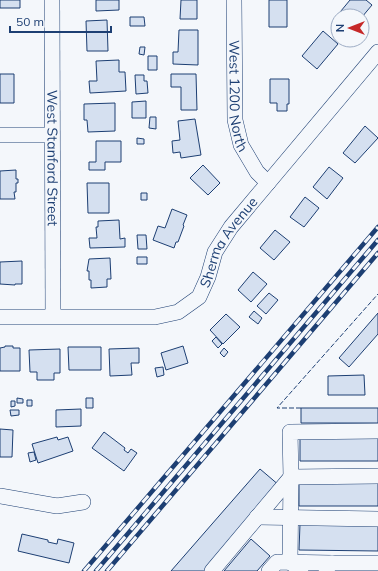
<svg xmlns="http://www.w3.org/2000/svg" width="378" height="571" viewBox="0 0 378 571" font-family="Mulish,sans-serif">
	<style>
		.building { fill: #d5e0f0; stroke: #1d3f73 }
		.lines { fill: none; stroke-linecap: round; stroke-linejoin: round }
		.minor-casing { stroke: #1d3f73; stroke-width: 16 }
		.minor { stroke: #f4f7fb; stroke-width: 15 }
		.rail-casing { stroke: #1d3f73; stroke-width: 4.5 }
		.rail { stroke: #f4f7fb; stroke-width: 3; stroke-dasharray: 9; stroke-linecap: butt }
		.fence { stroke: #1d3f73; stroke-width: 1; stroke-dasharray: 5 2; stroke-linecap: butt }
		.labels { text-anchor: middle; stroke-width: 3; stroke-linejoin: round; paint-order: stroke }
		.street-label { font-size: 14px; fill: #1d3f73; stroke: #f4f7fb }
	</style>
	<rect width="100%" height="100%" fill="#f4f7fb"/>
	<path class="building" d="M0,0H20V8H0Z
		M96,0H119V10L96,11Z
		M181,0H197V19H180Z
		M269,0H287V27H269Z
		M350,0H366L372,5L362,17L338,16V19L336,17Z
		M130,17H144L145,26H130Z
		M107,20L108,51H87L86,21Z
		M179,30H198V65L173,64V52H178Z
		M323,31L338,44L317,69L302,56Z
		M140,47H145L144,55L139,54Z
		M148,56H157V70H148Z
		M119,60V72H125L126,91L90,93L89,81H97L96,61Z
		M0,74H14V103H0Z
		M171,74H196L197,110H181V87H171Z
		M135,75H144V81H147L148,93L136,94Z
		M270,79H289V104H287V111H277V103H270Z
		M146,101V118H132V102Z
		M115,103V131L88,132L87,120H84V104Z
		M150,117H156V129L149,128Z
		M195,119L201,155L181,158L180,152L173,153L172,141L180,140L178,121Z
		M365,126L378,138L355,163L343,153Z
		M137,138L144,139V144H137Z
		M96,141H121V162H105V170H89V162H96Z
		M203,165L220,183L208,195L190,178Z
		M329,167L343,178L327,199L313,187Z
		M16,170V179H18V183H16V192H14L15,199H0V171Z
		M87,183H109V213H88Z
		M141,193H147V200H141Z
		M305,197L319,208L304,227L290,217Z
		M172,209L187,215L183,225L184,226L178,242H176L174,248L153,240L158,226L165,228Z
		M119,220L120,239L125,238V247L90,248L89,238H97L96,227H98V221Z
		M275,230L290,242L274,260L260,248Z
		M137,235H146L147,249H138Z
		M137,257H147V264H137Z
		M110,258L111,279H107V287L91,288V280H89V271H87L89,259Z
		M22,261V284H15V285L0,284V262Z
		M253,272L267,284L251,302L238,290Z
		M269,293L278,300L266,314L257,306Z
		M254,311L262,318L258,324L249,317Z
		M378,313V334L349,367L339,358Z
		M226,314L240,327L223,344L210,330Z
		M216,337L222,344L218,348L212,341Z
		M5,346H13V348H20V371H0V348L5,347Z
		M183,346L188,363L166,370L161,353Z
		M68,347H101V370H69Z
		M139,348V363H131L132,375L110,376L109,349Z
		M224,348L228,352L224,357L220,353Z
		M60,349V373H54V380H37V372H30L29,350Z
		M163,367L164,375L157,377L155,368Z
		M364,375L365,395H328V376Z
		M17,398L23,399V403H17Z
		M86,398H93V408H86Z
		M27,400H32V406H27Z
		M11,401H15V406L11,407Z
		M301,408H378V423H301Z
		M81,409V426L56,427V410Z
		M10,410H19V415L11,416Z
		M0,429L13,430L12,457H0Z
		M104,432L125,448L124,450L128,453L131,449L137,453L124,471L92,448Z
		M300,436H378V461H300Z
		M57,437L58,440L68,437L73,451L38,463L32,444Z
		M34,452L36,460L30,462L28,453Z
		M260,469L280,486L205,571H171Z
		M378,481V506H299V482Z
		M300,524L378,525V551L299,550Z
		M22,534L48,540V542L57,544L58,539L74,543L69,563L18,551Z
		M251,539L270,556L257,571H224Z"/>
	<g class="lines">
		<defs>
			<g id="minor">
				<path id="s1" d="M52,0L53,316"/>
				<path id="s2" d="M234,0L235,120L241,145L257,172L268,183"/>
				<path d="M0,135H52"/>
				<path id="s3" d="M0,317H155L178,312L199,297L208,277L215,252L231,227L378,52"/>
				<path d="M0,496L57,506L83,502"/>
				<path d="M257,517L378,519"/>
				<path d="M326,569L332,563H378"/>
				<path d="M212,571L291,477L378,476"/>
				<path d="M269,571L277,562L332,563"/>
				<path d="M301,571L290,562L291,477L290,432L378,431"/>
			</g>
		</defs>
		<use href="#minor" class="minor-casing"/>
		<use href="#minor" class="minor"/>
		<defs>
			<path id="rail" d="M84,571L378,227
				M96,571L378,240
				M107,571L378,253"/>
		</defs>
		<use href="#rail" class="rail-casing"/>
		<use href="#rail" class="rail"/>
		<path class="fence" d="M301,408H277L378,294"/>
	</g>
	<g class="labels">
		<g class="street-label">
			<text dy="5" stroke="none"><textPath href="#s2" startOffset="96">West 1200 North</textPath></text>
			<text dy="5" stroke="none"><textPath href="#s1" startOffset="158">West Stanford Street</textPath></text>
			<text dy="5" stroke="none"><textPath href="#s3" startOffset="267">Sherma Avenue</textPath></text>
		</g>
	</g>
	<g transform="translate(350 28) rotate(270)"><circle r="19" fill="#f4f7fb" stroke="#9eadc5"/>
	<path d="M0-3L7 15L0 10L-7 15Z" fill="#c62828"/>
	<text y="-6" font-size="11" font-weight="bold" text-anchor="middle" fill="#1d3f73">N</text>
	</g>
	<path d="M10 26v6h101v-6" fill="none" stroke="#1d3f73" stroke-width="2"/>
	<text x="16" y="26" font-size="12" fill="#1d3f73" stroke="#f4f7fb" stroke-width="3" paint-order="stroke">50 m</text>
</svg>
